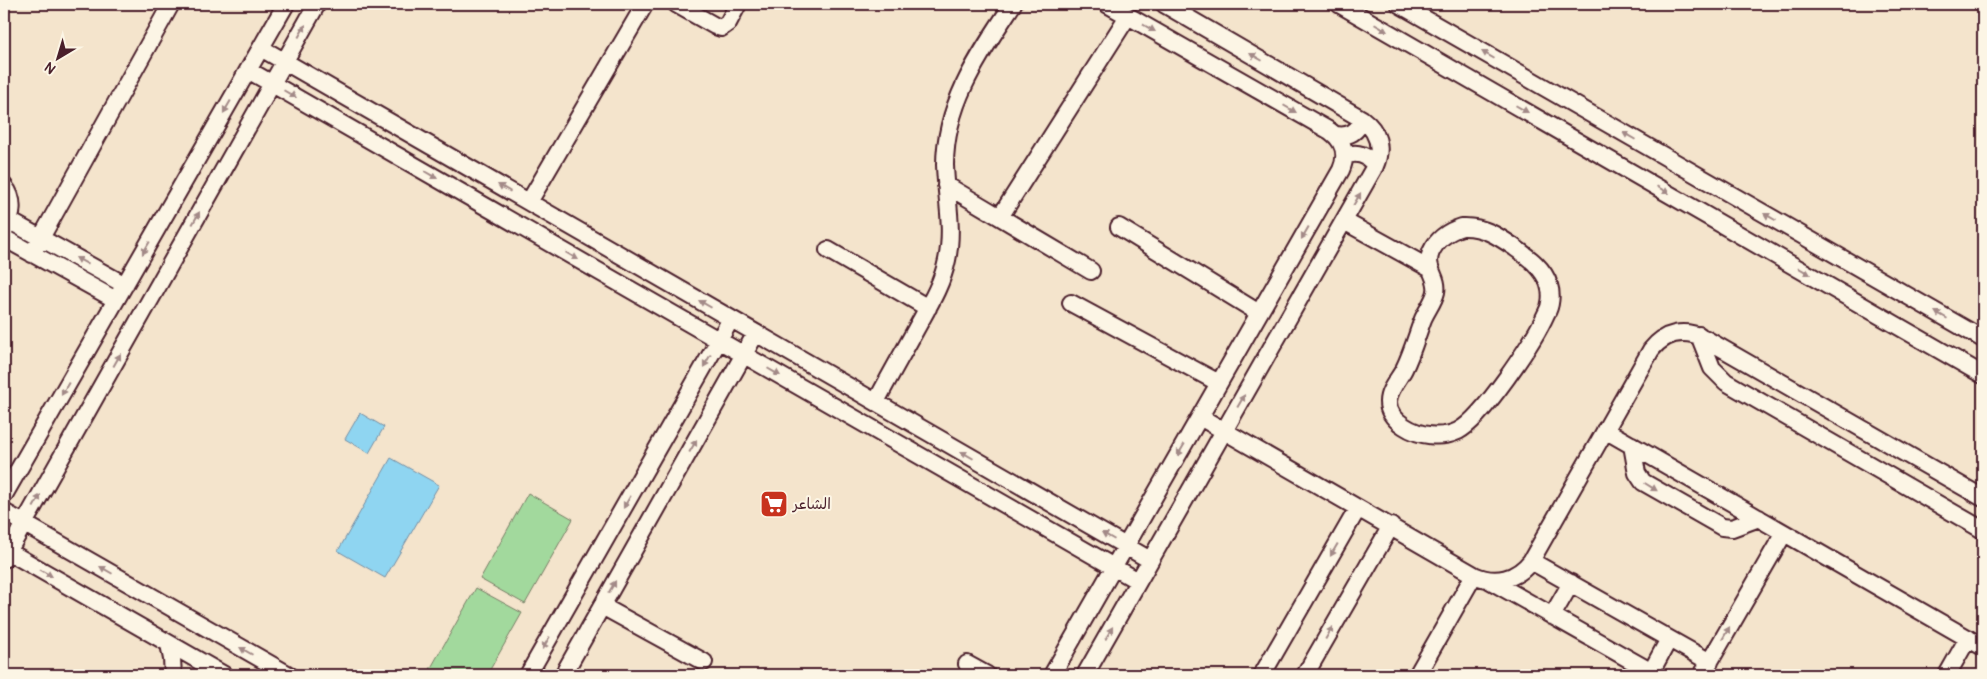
<svg xmlns="http://www.w3.org/2000/svg" width="1987" height="679" viewBox="0 0 1987 679" font-family="Pangolin,'Playpen Sans Arabic',sans-serif">
	<style>
		.green { fill: #a2d99d; stroke: #767c64 }
		.water { fill: #8fd5f1; stroke: #738ca2 }
		.lines { fill: none; stroke-linecap: round; stroke-linejoin: round }
		.minor-casing { stroke: #4a1f2b; stroke-width: 20 }
		.minor { stroke: #fcf5e5; stroke-width: 16 }
		.oneway { fill: #a38a88 }
		.labels { text-anchor: middle; stroke-width: 4; stroke-linejoin: round; paint-order: stroke }
		.poi-label { font-size: 15px; fill: #4a1f2b; stroke: #fcf5e5; text-anchor: start }
	</style>
	<rect width="100%" height="100%" fill="#f4e4cc"/>
	<filter id="ink" filterUnits="userSpaceOnUse"><feTurbulence type="fractalNoise" baseFrequency=".02" numOctaves="2"/><feDisplacementMap in="SourceGraphic" scale="10" xChannelSelector="R" yChannelSelector="G"/><feConvolveMatrix kernelMatrix="1 2 1 2 8 2 1 2 1" color-interpolation-filters="sRGB"/></filter>
	<g filter="url(#ink)">
		<path class="green" d="M528,493L573,519L525,604L480,579Z
			M476,588L522,613L487,675H432L428,673Z"/>
		<path class="water" d="M360,413L384,427L369,453L345,439Z
			M391,458L439,485L385,578L338,551Z"/>
		<g class="lines">
			<defs>
				<path id="minor" d="M676,4L715,26L721,28L728,23L738,4
					M1339,4L1983,375
					M1399,4L1983,339
					M261,48L1150,560
					M248,70L1138,581
					M1336,135C1349,137 1358,132 1362,119
					M1345,156C1357,151 1368,155 1375,166
					M946,185L1091,271
					M4,186C15,199 13,216 5,229
					M529,202L645,4
					M1000,217L1128,16
					M10,221L125,285
					M1344,221L1429,268
					M1119,227L1259,313
					M1462,227C1483,226 1498,236 1514,247C1528,257 1544,268 1549,285C1552,294 1551,306 1546,314C1534,341 1482,419 1458,431C1441,439 1419,436 1404,426C1395,420 1388,413 1388,402C1388,390 1399,379 1404,369C1412,353 1417,335 1423,319C1427,310 1434,301 1436,292C1439,276 1424,269 1431,252C1437,239 1449,231 1462,227Z
					M4,238L116,300
					M828,250L928,308
					M32,254L171,4
					M1071,303L1219,383
					M1699,335L1712,368L1726,382L1983,530
					M876,402C889,377 903,353 916,329C928,307 942,285 947,260C954,228 946,197 945,165C945,103 980,54 1013,4
					M1200,417L1474,575C1496,585 1517,579 1531,561L1651,350C1665,332 1684,329 1704,338L1983,498
					M1605,430L1983,647
					M1632,445L1637,473L1643,482L1722,527L1732,528L1759,518
					M4,495L286,4
					M4,512L289,675
					M4,549L224,675
					M4,559L317,4
					M1531,561L1710,662
					M1489,580L1657,675
					M602,606L704,662
					M1552,616L1571,583
					M169,644L172,659L173,675
					M967,664L987,675
					M1651,672L1669,639
					M528,675L731,319
					M563,675L756,333
					M1052,675L1341,170C1348,154 1344,141 1330,131L1107,4
					M1085,675L1375,166C1383,147 1378,131 1362,119L1164,4
					M1262,675L1358,508
					M1305,675L1391,526
					M1417,675L1474,575
					M1702,675L1784,533
					M1947,675L1968,638"/>
			</defs>
			<use href="#minor" class="minor-casing"/>
			<use href="#minor" class="minor"/>
		</g>
		<defs><path id="oneway-solid" d="M-6-.8H1V-3.2L6.5 0L1 3.2V.8H-6Z" transform="scale(1.25)"/></defs>
		<g class="oneway">
			<use href="#oneway-solid" transform="translate(1149 28) rotate(30)"/>
			<use href="#oneway-solid" transform="translate(1381 28) rotate(30)"/>
			<use href="#oneway-solid" transform="translate(302 31) rotate(-61)"/>
			<use href="#oneway-solid" transform="translate(1488 55) rotate(-150)"/>
			<use href="#oneway-solid" transform="translate(1256 57) rotate(-150)"/>
			<use href="#oneway-solid" transform="translate(290 94) rotate(30)"/>
			<use href="#oneway-solid" transform="translate(227 107) rotate(120)"/>
			<use href="#oneway-solid" transform="translate(1290 109) rotate(30)"/>
			<use href="#oneway-solid" transform="translate(1522 109) rotate(30)"/>
			<use href="#oneway-solid" transform="translate(1629 136) rotate(-150)"/>
			<use href="#oneway-solid" transform="translate(431 175) rotate(30)"/>
			<use href="#oneway-solid" transform="translate(504 188) rotate(-150)"/>
			<use href="#oneway-solid" transform="translate(1663 190) rotate(30)"/>
			<use href="#oneway-solid" transform="translate(1357 199) rotate(-60)"/>
			<use href="#oneway-solid" transform="translate(1770 217) rotate(-150)"/>
			<use href="#oneway-solid" transform="translate(196 218) rotate(-61)"/>
			<use href="#oneway-solid" transform="translate(1305 233) rotate(120)"/>
			<use href="#oneway-solid" transform="translate(146 248) rotate(120)"/>
			<use href="#oneway-solid" transform="translate(572 256) rotate(30)"/>
			<use href="#oneway-solid" transform="translate(82 261) rotate(-151)"/>
			<use href="#oneway-solid" transform="translate(1804 271) rotate(30)"/>
			<use href="#oneway-solid" transform="translate(705 304) rotate(-150)"/>
			<use href="#oneway-solid" transform="translate(1941 315) rotate(-150)"/>
			<use href="#oneway-solid" transform="translate(117 360) rotate(-61)"/>
			<use href="#oneway-solid" transform="translate(707 361) rotate(120)"/>
			<use href="#oneway-solid" transform="translate(774 372) rotate(30)"/>
			<use href="#oneway-solid" transform="translate(65 389) rotate(120)"/>
			<use href="#oneway-solid" transform="translate(1241 401) rotate(-60)"/>
			<use href="#oneway-solid" transform="translate(693 446) rotate(-60)"/>
			<use href="#oneway-solid" transform="translate(1181 450) rotate(120)"/>
			<use href="#oneway-solid" transform="translate(967 455) rotate(-150)"/>
			<use href="#oneway-solid" transform="translate(1651 487) rotate(32)"/>
			<use href="#oneway-solid" transform="translate(37 501) rotate(-61)"/>
			<use href="#oneway-solid" transform="translate(627 502) rotate(120)"/>
			<use href="#oneway-solid" transform="translate(1108 536) rotate(-150)"/>
			<use href="#oneway-solid" transform="translate(1334 550) rotate(120)"/>
			<use href="#oneway-solid" transform="translate(106 570) rotate(-150)"/>
			<use href="#oneway-solid" transform="translate(46 573) rotate(30)"/>
			<use href="#oneway-solid" transform="translate(612 587) rotate(-60)"/>
			<use href="#oneway-solid" transform="translate(1109 633) rotate(-60)"/>
			<use href="#oneway-solid" transform="translate(1329 633) rotate(-60)"/>
			<use href="#oneway-solid" transform="translate(1726 633) rotate(-60)"/>
			<use href="#oneway-solid" transform="translate(546 643) rotate(120)"/>
			<use href="#oneway-solid" transform="translate(246 651) rotate(-150)"/>
		</g>
	</g>
	<defs>
		<symbol id="supermarket-square" viewBox="-11 -11 22 22"><rect x="-9" y="-9" width="18" height="18" rx="4" fill="#c8321e" stroke="#fcf5e5"/><path d="M-6-5.5h2.5l.6 2H6L4.5 2H-2.5L-4.4-4H-6ZM-1.5 3.2a1.3 1.3 0 1 0 .1 0ZM3 3.2a1.3 1.3 0 1 0 .1 0Z" fill="#fff"/></symbol>
	</defs>
	<g fill-rule="evenodd">
		<use href="#supermarket-square" x="758" y="488" width="32" height="32"/>
	</g>
	<g class="labels">
		<g class="poi-label">
			<text x="793" y="509">الشاعر</text>
		</g>
	</g>
	<rect width="1987" height="679" fill="none" stroke="#fcf5e5" stroke-width="20"/>
	<rect x="10" y="10" width="1967" height="659" fill="none" stroke="#4a1f2b" stroke-width="2" filter="url(#ink)"/>
	<g transform="translate(58 58) rotate(218)" stroke="#fcf5e5" stroke-width="4" paint-order="stroke">
	<path d="M0-4L9 19L0 12L-9 19Z" fill="#4a1f2b"/>
	<text y="-8" font-size="14" font-weight="bold" text-anchor="middle" fill="#4a1f2b">N</text>
	</g>
</svg>
